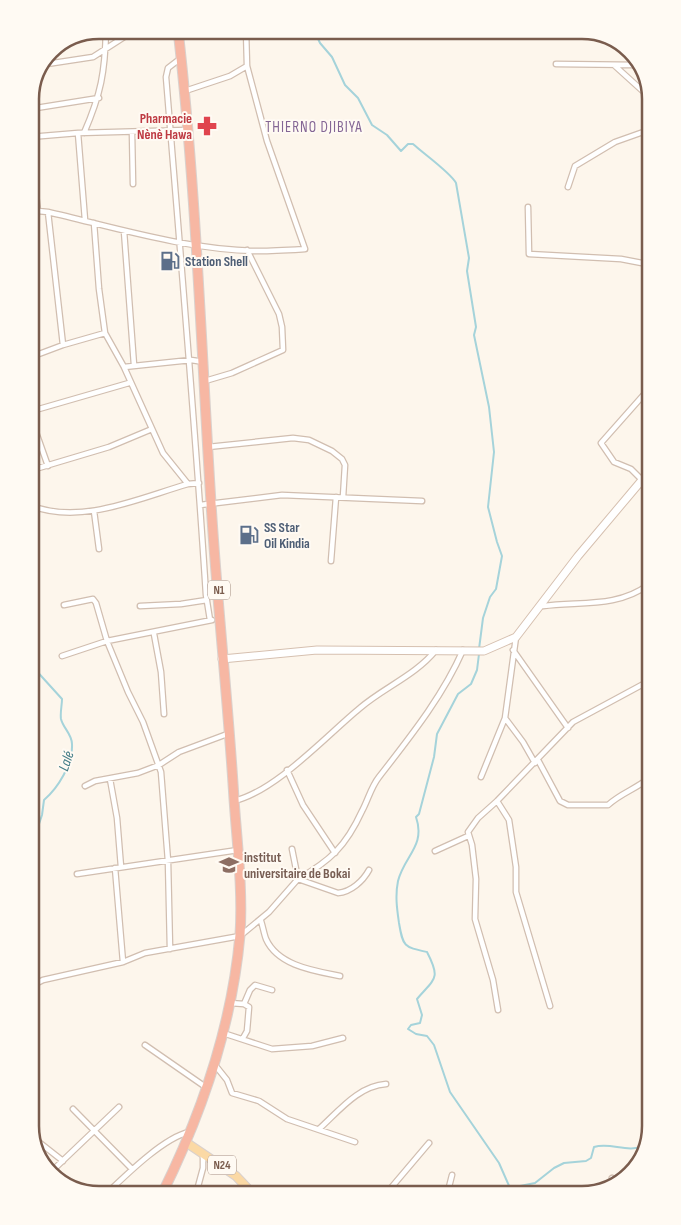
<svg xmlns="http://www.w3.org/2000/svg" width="681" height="1225" viewBox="0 0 681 1225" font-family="'Sofia Sans Condensed',sans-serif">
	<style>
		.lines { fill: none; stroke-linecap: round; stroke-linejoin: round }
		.stream { stroke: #a5d3da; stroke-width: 2 }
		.street-casing { stroke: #d1beb0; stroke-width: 7 }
		.secondary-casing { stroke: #d6c0b0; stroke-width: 9 }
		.primary-casing { stroke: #dad1cd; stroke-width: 10 }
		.highway-casing { stroke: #dad1cd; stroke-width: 11 }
		.street { stroke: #fff; stroke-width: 4.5 }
		.secondary { stroke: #fff; stroke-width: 7 }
		.primary { stroke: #fbd9a5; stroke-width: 8 }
		.highway { stroke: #f7b7a3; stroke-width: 9 }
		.labels { text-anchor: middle; stroke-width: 4; stroke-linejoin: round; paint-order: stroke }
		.shield { fill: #fffaf3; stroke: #a28b7f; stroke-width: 1 }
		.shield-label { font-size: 12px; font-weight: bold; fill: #7a5c4d }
		.health-label { font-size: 14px; font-weight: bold; fill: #be3a42; stroke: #fffaf3; text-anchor: end }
		.service-label { font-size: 14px; font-weight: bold; fill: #4e5e75; stroke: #fffaf3; text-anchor: start }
		.education-label { font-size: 14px; font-weight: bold; fill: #785e54; stroke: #fffaf3; text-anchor: start }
		.neighbourhood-label { font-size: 15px; letter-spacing: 1px; fill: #846695; stroke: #fffaf3 }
		.water-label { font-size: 15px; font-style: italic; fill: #437c86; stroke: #fffaf3 }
		.rim { fill: none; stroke: #7a5c4d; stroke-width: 2.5 }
	</style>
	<rect width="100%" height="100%" fill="#fdf6ec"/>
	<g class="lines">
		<path class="stream" d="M314,30L320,43L332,57L345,85L358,98L372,125L387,135L401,151L408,144H413C424,154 451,173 456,183L469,258L467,271L476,327L474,335L489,407L494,452L488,507L497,542L502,556L496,589L490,597L483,618L479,649
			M479,654L477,670L471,684L458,694L437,734L434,757L419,814L416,817C426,846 404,856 398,881C395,896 397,909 399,923C403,947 404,947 427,952C441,979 435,978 417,999L422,1015L420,1023L411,1025L408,1029L416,1034L427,1036L434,1045L450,1092L499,1163L510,1188
			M33,667L62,699C62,705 60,713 61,719C63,728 72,734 72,744C73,764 58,788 44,800L42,815L36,833L34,861
			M509,1191L510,1188L535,1183L554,1168L564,1163L586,1161L591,1158L594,1147C611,1142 626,1153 645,1146"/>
		<defs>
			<path id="street" d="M181,58L168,68L166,77C180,249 195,422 206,595L210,620
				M47,64L93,57L135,30
				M556,64L640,65
				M614,65L646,94
				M185,91L230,76L247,66
				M30,109L99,98
				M132,132L133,184
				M78,133L85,220
				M84,133C101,94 105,72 106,30
				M30,137L78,133L187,130
				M30,145L38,211
				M568,187L575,166L615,142L646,131
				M528,207L529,254L621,259L647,264
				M48,212L63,345
				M31,214L38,211L48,212C117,228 187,250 259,251C274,251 289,250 305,249L267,141L247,66L246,30
				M94,223L99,289L105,333L124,367L163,453L188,484L199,483
				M124,231L134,365
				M31,357L63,345L105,333
				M124,367L191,360L204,362
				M205,381L232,373L283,350L282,327L279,314L247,250
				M32,411L129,383
				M32,421L48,466
				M208,447L293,438L309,440L332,451L342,459L345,465L343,497
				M32,470L109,447L152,429
				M642,480L631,469L614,462L601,443L647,391
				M200,505L282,495L422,501
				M32,506C82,525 139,498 188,484
				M94,511L99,549
				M331,561L336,497
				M64,605L93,599L96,603L107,641L128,692L143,722L161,772L168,861L170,949
				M140,606L181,604L207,600
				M543,606C579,601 617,608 648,585
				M154,634L161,672L164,714
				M516,637L505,718L523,742L535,763
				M513,650L568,728
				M62,656L107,641L212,620
				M538,760L560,801L568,805H608C621,793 636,789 649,778
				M287,770L303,805L335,853
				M481,777L505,718
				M110,779L117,818L121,867
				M85,786L95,781L138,773L159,765L179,752L230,733
				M234,801C276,791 326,736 360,708C383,688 416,675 436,650
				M497,801L509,820L516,867V892L550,1006
				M292,849L298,879C330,861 346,846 362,811C368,800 371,787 379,777C410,737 443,696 463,650
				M435,851L468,836
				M115,868L123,962
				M77,874L238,850
				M261,921C263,927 264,934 266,939C278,966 315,971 340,976
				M35,984L43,980L123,962L145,953L240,936L269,912L298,879L338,893C351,892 363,881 369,870
				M230,1003L244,1004L249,1007L247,1031L243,1038
				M244,1004L250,990L255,985L272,990
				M498,1010L493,980L475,919L476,879L472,845L468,832L478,818L497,801L573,722L649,681
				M223,1033L272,1049L312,1046L343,1038
				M145,1045L207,1088
				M215,1065L227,1080L232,1093L259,1101L287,1119L355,1142
				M73,1109L132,1169
				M319,1129C339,1111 358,1086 386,1084
				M35,1139L63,1161
				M53,1170L119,1107
				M612,1178L616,1184
				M448,1191L452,1175
				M384,1192L390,1189L429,1143
				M196,1194L203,1168V1154
				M105,1195C125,1176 163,1138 189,1132"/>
			<path id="secondary" d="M222,659L317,650L484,651L516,637L578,556L642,480L648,477"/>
			<path id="primary" d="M187,1143L236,1176L252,1193"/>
			<path id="highway" d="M162,1194C202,1113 232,1026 240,935C243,890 237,843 234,799C228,700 217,602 211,503C201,345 196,187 178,30"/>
		</defs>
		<use href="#street" class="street-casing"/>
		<use href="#secondary" class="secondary-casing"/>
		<use href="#primary" class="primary-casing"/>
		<use href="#highway" class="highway-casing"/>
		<use href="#street" class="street"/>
		<use href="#secondary" class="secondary"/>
		<use href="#primary" class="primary"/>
		<use href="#highway" class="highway"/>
	</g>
	<defs>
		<symbol id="pharmacy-bare" viewBox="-9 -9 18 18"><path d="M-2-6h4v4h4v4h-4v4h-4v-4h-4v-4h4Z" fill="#e0444e" stroke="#fffaf3" stroke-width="2.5" paint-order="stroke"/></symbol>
		<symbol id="fuel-bare" viewBox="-9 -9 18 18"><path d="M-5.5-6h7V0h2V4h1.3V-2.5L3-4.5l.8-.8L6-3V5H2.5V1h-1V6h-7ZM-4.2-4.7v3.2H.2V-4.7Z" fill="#5c6f8a" stroke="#fffaf3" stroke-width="2.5" paint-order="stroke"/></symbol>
		<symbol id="university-bare" viewBox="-9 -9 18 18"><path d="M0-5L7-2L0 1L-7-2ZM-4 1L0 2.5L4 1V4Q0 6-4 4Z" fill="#8d6e63" stroke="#fffaf3" stroke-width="2.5" paint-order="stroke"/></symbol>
	</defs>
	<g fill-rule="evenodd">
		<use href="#pharmacy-bare" x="193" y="112" width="28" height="28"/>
		<use href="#fuel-bare" x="156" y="247" width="28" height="28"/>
		<use href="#fuel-bare" x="235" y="521" width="28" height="28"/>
		<use href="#university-bare" x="215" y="851" width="28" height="28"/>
	</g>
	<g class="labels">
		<g class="shield">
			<rect x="208" y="580.5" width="22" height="19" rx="4"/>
			<rect x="208" y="1155.5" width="28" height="19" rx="4"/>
		</g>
		<g class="shield-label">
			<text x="219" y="594">N1</text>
			<text x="222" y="1169">N24</text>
		</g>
		<g class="health-label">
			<text x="192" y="123">Pharmacie<tspan x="192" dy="16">Nènè Hawa</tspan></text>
		</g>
		<g class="service-label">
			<text x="185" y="266">Station Shell</text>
			<text x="264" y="532">SS Star<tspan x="264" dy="16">Oil Kindia</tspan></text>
		</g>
		<g class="education-label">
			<text x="244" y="862">institut<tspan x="244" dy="16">universitaire de Bokai</tspan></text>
		</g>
		<g class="neighbourhood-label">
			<text x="314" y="132">THIERNO DJIBIYA</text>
		</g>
		<g class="water-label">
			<text transform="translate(66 761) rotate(-71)" y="5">Lalé</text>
		</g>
	</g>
	<path d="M0 0H681V1225H0ZM99 39H582A60 60 0 0 1 642 99V1126A60 60 0 0 1 582 1186H99A60 60 0 0 1 39 1126V99A60 60 0 0 1 99 39Z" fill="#fffaf3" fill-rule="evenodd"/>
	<path class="rim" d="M99 39H582A60 60 0 0 1 642 99V1126A60 60 0 0 1 582 1186H99A60 60 0 0 1 39 1126V99A60 60 0 0 1 99 39Z"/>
</svg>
